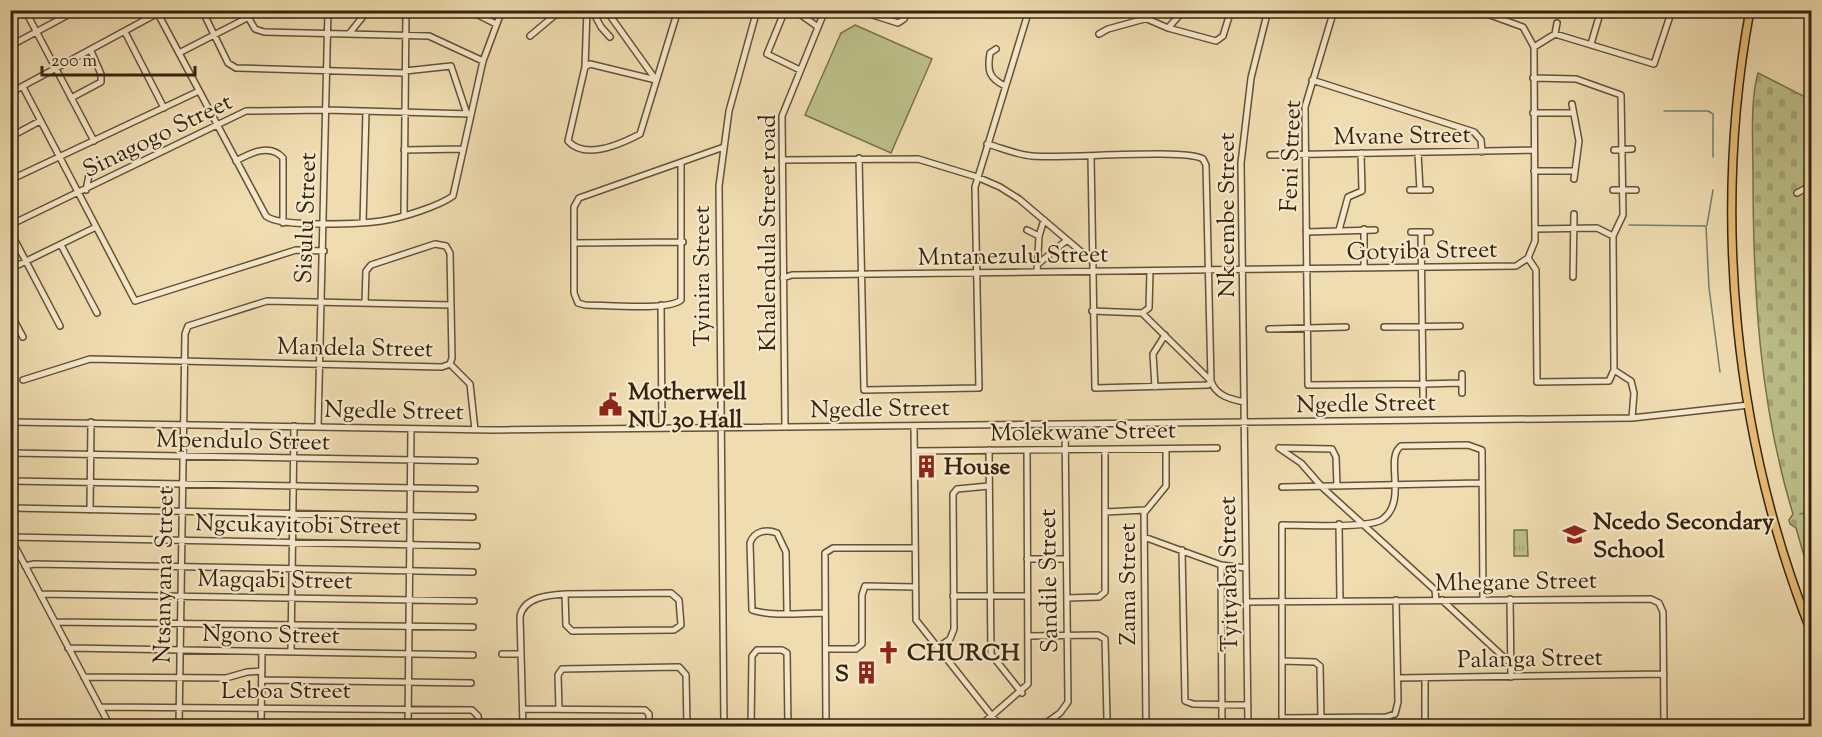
<svg xmlns="http://www.w3.org/2000/svg" width="1822" height="737" viewBox="0 0 1822 737" font-family="'Sorts Mill Goudy',serif">
	<style>
		.grass { fill: url(#grass-tufts); stroke: #78724c; stroke-width: 1.5 }
		.cemetery { fill: url(#cemetery-stones); stroke: #78724c; stroke-width: 1.5 }
		.garden { fill: #bcbf89; stroke: #78724c; stroke-width: 1.5 }
		.lines { fill: none; stroke-linecap: round; stroke-linejoin: round }
		.stream { stroke: #727f6c; stroke-width: 1.5 }
		.minor-casing { stroke: #645236; stroke-width: 8 }
		.major-casing { stroke: #35240e; stroke-width: 10 }
		.minor { stroke: #f5e8cc; stroke-width: 5 }
		.major { stroke: #e8be78; stroke-width: 7 }
		.labels { text-anchor: middle; stroke-width: 4.5; stroke-linejoin: round; paint-order: stroke }
		.street-label { font-size: 24px; fill: #35240e; stroke: #f5e8cc }
		.poi-label { font-size: 24px; font-weight: bold; fill: #35240e; stroke: #f5e8cc; text-anchor: start }
	</style>
	<defs>
		<pattern id="grass-tufts" width="24" height="20" patternUnits="userSpaceOnUse" patternTransform="scale(1.5)"><rect width="24" height="20" fill="#bcbf89"/><path d="M3 7l-1-3M5 7V3M7 7l1-3M15 17l-1-3M17 17v-4M19 17l1-3" fill="none" stroke="#a2a475"/></pattern>
		<pattern id="cemetery-stones" width="16" height="16" patternUnits="userSpaceOnUse" patternTransform="scale(1.5)"><rect width="16" height="16" fill="#bcbf89"/><path d="M2 7V4a2 2 0 0 1 4 0v3zM10 15v-3a2 2 0 0 1 4 0v3z" fill="#a2a475"/></pattern>
	</defs>
	<rect width="100%" height="100%" fill="#efdcb0"/>
	<filter id="stains"><feTurbulence type="fractalNoise" baseFrequency=".00333" numOctaves="4"/><feColorMatrix values="0 0 0 0 .2 0 0 0 0 .09 0 0 0 0 .02 0 0 0 .5 -.17"/></filter>
	<radialGradient id="worn" r=".72"><stop offset=".6" stop-color="#630" stop-opacity="0"/><stop offset="1" stop-color="#630" stop-opacity=".3"/></radialGradient>
	<path class="grass" d="M1514,530H1527L1528,556H1514Z"/>
	<path class="cemetery" d="M1758,73L1811,100V580L1796,528L1790,524L1789,520L1793,514C1759,403 1753,288 1753,173C1753,144 1750,100 1758,73Z"/>
	<path class="garden" d="M855,25L932,59L891,153L805,115L841,33Z"/>
	<g class="lines">
		<path class="stream" d="M1664,111H1708L1713,114V157
			M1629,225L1706,226L1709,288L1720,372
			M1707,225L1713,190
			M1800,514L1812,511"/>
		<defs>
			<path id="minor" d="M25,10L94,141
				M156,10L266,216C280,228 366,224 387,220C404,217 439,206 453,196L483,61L502,10
				M202,10L228,63L236,68L405,73
				M244,10L255,29L264,32L429,36L483,61
				M468,10L496,24
				M592,10L601,27L610,37
				M606,10L656,80
				M785,10L767,54L800,70
				M794,10L818,27
				M857,10L898,23L904,19L908,10
				M1126,10L1168,28L1216,41L1223,36L1231,10
				M1334,10L1305,107L1308,385L1423,384L1421,232
				M1168,28L1184,10
				M125,32L164,108
				M349,34L368,10
				M1099,34L1108,29L1148,18
				M1555,34L1557,23
				M530,36L561,10
				M1591,44L1601,10
				M10,46L77,10
				M1534,47L1555,34L1654,64L1672,10
				M996,49L990,53C987,71 989,78 1005,86
				M179,53L247,18
				M585,67L587,10
				M405,71L451,66L466,111
				M1533,78L1576,79L1621,95L1623,215L1613,236
				M656,80L590,64L585,67L568,141C585,160 621,144 640,134L678,10
				M1312,80L1474,132L1481,140L1482,152
				M23,87L135,301L296,250L324,251
				M10,93L158,13
				M71,98L101,82V74L91,51
				M1572,104L1579,141L1574,179
				M1533,113H1572
				M10,137L40,121
				M987,144C1002,148 1017,155 1032,156C1064,159 1185,148 1203,159L1206,165L1211,381L1208,385L1095,388L1091,156
				M404,150L463,149
				M1614,150L1632,149
				M1418,153L1420,190
				M1270,155L1534,150
				M859,158L864,390L979,388L975,187L1029,10
				M782,160L918,159L977,177L1000,187L1019,199L1092,261
				M236,161C250,153 270,143 283,158V223
				M681,163V300C668,311 605,305 585,305L578,303L574,293V207L579,198L724,147
				M1534,171H1573
				M10,180L199,91
				M86,190L90,170
				M1410,190H1430
				M1613,190H1636
				M1797,193L1812,185
				M404,215L406,10
				M363,223L366,111
				M10,225L246,111L326,110L471,114
				M1535,229L1597,228L1613,236
				M1027,230L1039,236
				M1339,230L1348,197L1362,191L1361,153
				M10,231L60,326
				M1306,232L1375,230
				M1411,232H1430
				M574,243L683,242
				M61,245L97,313
				M1528,258L1536,270L1537,382L1609,381L1614,370L1613,236
				M1038,264L1067,240
				M1364,268V229
				M10,269L96,227
				M1037,272L1039,236L1044,220
				M1573,277L1574,214
				M783,278L792,275L1516,266L1528,258L1535,241L1534,47L1523,27L1476,10
				M661,305L662,428
				M1092,311L1142,313L1211,381C1216,396 1230,399 1244,402
				M10,313L23,337
				M1142,313L1149,308L1150,271
				M1384,327L1460,326
				M1269,329L1346,327
				M450,364L470,384L475,430
				M1614,370L1631,381L1634,393L1632,418
				M23,380L90,359L442,367L450,364L452,358L450,253L446,246L435,244L371,265L366,271L365,303
				M1155,387L1153,354L1165,335
				M1462,393V374
				M1423,397V384L1461,383
				M10,422L493,430L1632,418L1749,405
				M914,426L916,620L1000,726
				M318,427L328,10
				M785,427L782,116L825,10
				M1279,448L1301,463L1322,487L1435,590L1436,600
				M1281,448L1332,449L1336,457L1337,486
				M989,450L991,654L1022,693
				M914,451L1217,448
				M10,453L475,461
				M10,481L475,489
				M1282,487L1481,483
				M10,508L473,517
				M90,510L91,422
				M1105,512L1145,510
				M1339,524L1340,601
				M1144,537L1221,565L1246,568
				M1182,550L1185,701L1193,704L1248,705
				M1027,559H1066
				M1221,565L1222,726
				M25,566L34,564L473,572
				M41,594L474,601
				M953,596H1027
				M1067,598L1099,597L1105,592V450
				M1510,599L1511,677
				M1442,600L1511,664
				M1247,602L1651,599L1659,603L1663,612L1664,726
				M787,612L786,552L777,533C766,529 754,531 750,543L752,610C773,617 803,613 825,613
				M55,622L473,627
				M1028,636L1098,635L1105,639L1107,718L1104,726
				M68,648L473,655
				M937,648L950,639L954,629L953,494L957,489L989,486
				M826,649H856L862,644V595L865,586L915,587
				M291,652L294,426
				M502,654H521
				M1282,661L1315,662L1320,666L1321,717
				M84,677L226,678L247,672L262,671
				M1398,678L1664,674
				M1425,678V726
				M263,680L471,683
				M100,707L472,710L478,716L479,726
				M523,709L645,710L649,714V726
				M559,709L558,675L562,669L679,667L686,675L687,726
				M1282,718L1386,717L1395,714L1398,702L1396,600
				M110,726L10,537L477,546
				M179,726L185,334L188,326L267,301L451,305
				M261,726L262,652
				M408,726L411,429
				M523,726L520,617C523,597 549,595 565,594L671,593L679,600L681,625L674,630L572,631L566,625L565,594
				M724,726L719,186L729,111L757,10
				M751,726L752,656L757,650H782L787,653L788,726
				M826,726L825,553L833,548H915
				M980,726L1028,684L1027,450
				M1042,726L1060,713L1068,702L1065,424
				M1146,726L1144,513L1166,486V449
				M1248,726L1241,163L1251,78L1268,10
				M1282,726V525C1301,525 1371,529 1383,519C1408,500 1384,458 1401,446L1468,445L1482,450L1483,599
				M1793,726L1812,719"/>
			<path id="major" d="M1750,10C1712,216 1734,439 1812,634"/>
		</defs>
		<use href="#minor" class="minor-casing"/>
		<use href="#major" class="major-casing"/>
		<use href="#minor" class="minor"/>
		<use href="#major" class="major"/>
	</g>
	<defs>
		<symbol id="civic-bare" viewBox="-9 -9 18 18"><path d="M-.6-6.5H3V-4.5H.6V-3L4-1V1h2V6H-6V1h2V-1L-.6-3ZM-1.2 2.5V6h2.4V2.5Z" fill="#8f2418" stroke="#f5e8cc" stroke-width="2.5" paint-order="stroke"/></symbol>
		<symbol id="building-bare" viewBox="-9 -9 18 18"><path d="M-4-6H4V6H1V3H-1V6H-4ZM-2.5-4.3h1.7v1.8h-1.7ZM.8-4.3h1.7v1.8H.8ZM-2.5-1h1.7V.8h-1.7ZM.8-1h1.7V.8H.8Z" fill="#8f2418" stroke="#f5e8cc" stroke-width="2.5" paint-order="stroke"/></symbol>
		<symbol id="school-bare" viewBox="-9 -9 18 18"><path d="M0-5L7-2L0 1L-7-2ZM-4 1L0 2.5L4 1V4Q0 6-4 4Z" fill="#8f2418" stroke="#f5e8cc" stroke-width="2.5" paint-order="stroke"/></symbol>
		<symbol id="church-bare" viewBox="-9 -9 18 18"><path d="M-1.2-6h2.4v3.5h3.3v2.4h-3.3V6h-2.4V-.1h-3.3v-2.4h3.3Z" fill="#8f2418" stroke="#f5e8cc" stroke-width="2.5" paint-order="stroke"/></symbol>
	</defs>
	<g fill-rule="evenodd">
		<use href="#civic-bare" x="594" y="388" width="33" height="33"/>
		<use href="#building-bare" x="910" y="450" width="33" height="33"/>
		<use href="#school-bare" x="1558" y="518" width="33" height="33"/>
		<use href="#church-bare" x="872" y="636" width="33" height="33"/>
		<use href="#building-bare" x="850" y="656" width="33" height="33"/>
	</g>
	<g class="labels">
		<g class="street-label">
			<text transform="translate(157 135) rotate(-26)" y="8">Sinagogo Street</text>
			<text transform="translate(1402 135) rotate(-1)" y="8">Mvane Street</text>
			<text transform="translate(1290 156) rotate(-88)" y="8">Feni Street</text>
			<text transform="translate(1226 215) rotate(-90)" y="8">Nkcembe Street</text>
			<text transform="translate(305 218) rotate(-88)" y="8">Sisulu Street</text>
			<text transform="translate(767 233) rotate(-90)" y="8">Khalendula Street road</text>
			<text transform="translate(1422 250) rotate(-1)" y="8">Gotyiba Street</text>
			<text transform="translate(1013 255) rotate(-1)" y="8">Mntanezulu Street</text>
			<text transform="translate(701 276) rotate(-90)" y="8">Tyinira Street</text>
			<text transform="translate(355 347) rotate(1)" y="8">Mandela Street</text>
			<text transform="translate(1366 403) rotate(-1)" y="8">Ngedle Street</text>
			<text transform="translate(880 408) rotate(-1)" y="8">Ngedle Street</text>
			<text transform="translate(394 410) rotate(1)" y="8">Ngedle Street</text>
			<text transform="translate(1083 431) rotate(-1)" y="8">Molekwane Street</text>
			<text transform="translate(243 440) rotate(1)" y="8">Mpendulo Street</text>
			<text transform="translate(298 524) rotate(1)" y="8">Ngcukayitobi Street</text>
			<text transform="translate(1228 574) rotate(-91)" y="8">Tyityaba Street</text>
			<text transform="translate(163 575) rotate(-89)" y="8">Ntsanyana Street</text>
			<text transform="translate(275 579) rotate(1)" y="8">Magqabi Street</text>
			<text transform="translate(1048 581) rotate(-91)" y="8">Sandile Street</text>
			<text transform="translate(1516 581) rotate(-1)" y="8">Mhegane Street</text>
			<text transform="translate(1127 584) rotate(-90)" y="8">Zama Street</text>
			<text transform="translate(271 634) rotate(1)" y="8">Ngono Street</text>
			<text transform="translate(1530 658) rotate(-1)" y="8">Palanga Street</text>
			<text x="286" y="698">Leboa Street</text>
		</g>
		<g class="poi-label">
			<text x="628" y="399">Motherwell<tspan x="628" dy="28">NU 30 Hall</tspan></text>
			<text x="944" y="474">House</text>
			<text x="1593" y="529">Ncedo Secondary<tspan x="1593" dy="28">School</tspan></text>
			<text x="907" y="660">CHURCH</text>
			<text x="849" y="681" text-anchor="end">S</text>
		</g>
	</g>
	<rect width="1822" height="737" fill="none" stroke="#efdcb0" stroke-width="36"/>
	<rect x="12" y="12" width="1798" height="713" fill="none" stroke="#35240e" stroke-width="3"/>
	<rect x="18" y="18" width="1786" height="701" fill="none" stroke="#35240e" stroke-width="1.5"/>
	<path d="M42 66v9h153v-9" fill="none" stroke="#35240e" stroke-width="3"/>
	<text x="51" y="66" font-size="18" fill="#35240e" stroke="#f5e8cc" stroke-width="4.5" paint-order="stroke">200 m</text>
	<rect width="100%" height="100%" filter="url(#stains)"/>
	<rect width="100%" height="100%" fill="url(#worn)"/>
</svg>
